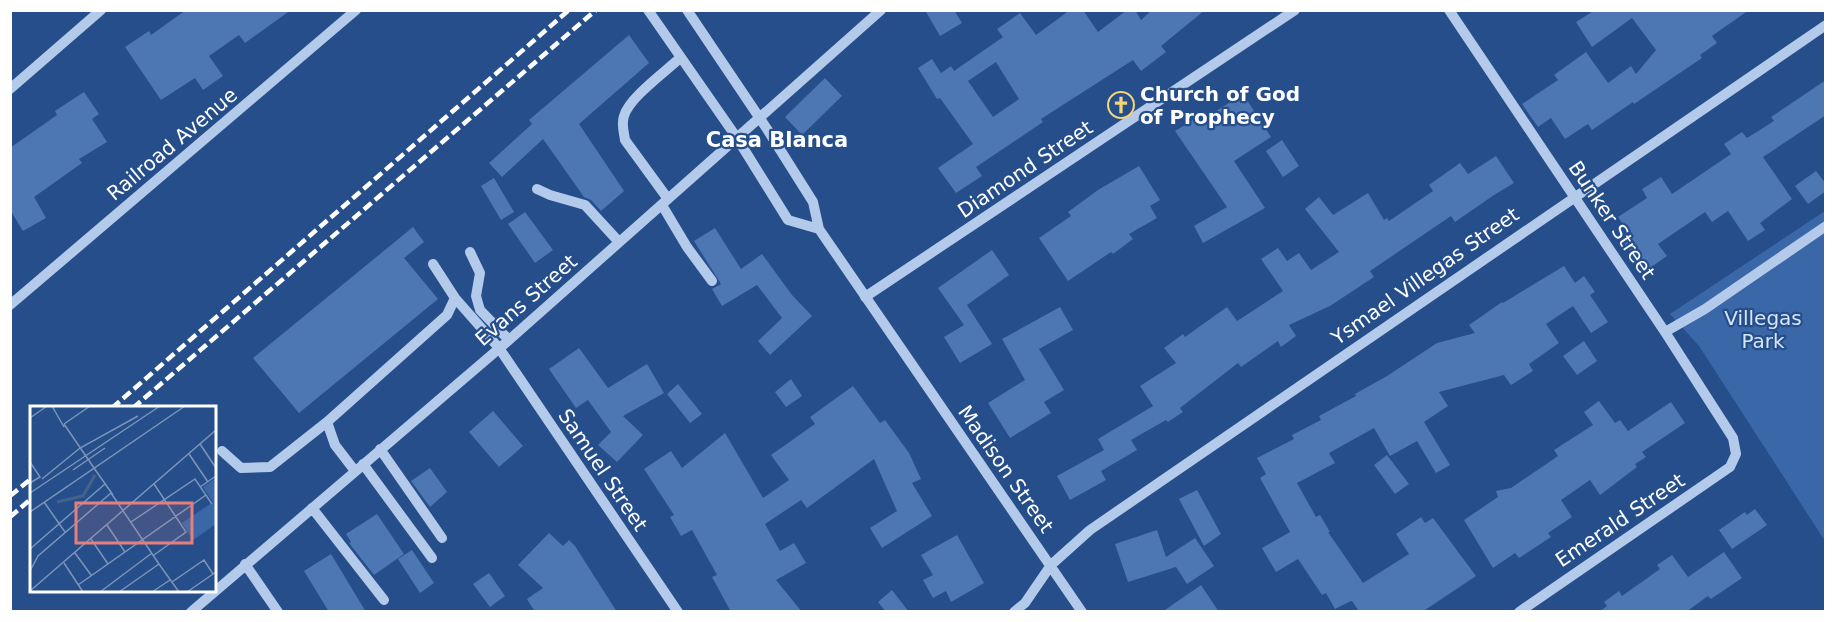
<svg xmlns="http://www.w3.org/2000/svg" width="1836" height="622" viewBox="0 0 1836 622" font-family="'DejaVu Sans',sans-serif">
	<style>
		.green { fill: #3967a8 }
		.building { fill: #4d77b2; fill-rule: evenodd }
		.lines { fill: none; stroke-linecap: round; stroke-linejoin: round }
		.minor { stroke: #b3caea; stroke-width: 10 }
		.rail { stroke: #fff; stroke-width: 4.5; stroke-dasharray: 10 4.5; stroke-linecap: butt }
		.labels { text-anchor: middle; stroke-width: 4.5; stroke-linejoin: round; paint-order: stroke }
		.poi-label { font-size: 20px; font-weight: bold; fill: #fff; stroke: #254e8b; text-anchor: start }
		.street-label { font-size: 20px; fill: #fff; stroke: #254e8b }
		.park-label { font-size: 20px; fill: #d7e5f8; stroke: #254e8b }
		.neighbourhood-label { font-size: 21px; font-weight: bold; fill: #fff; stroke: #254e8b }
		.inset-river { fill: none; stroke: #45628e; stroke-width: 3 }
		.inset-road { fill: none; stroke: #7c95b9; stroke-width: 1.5 }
		.view { fill: #e67e7e; fill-opacity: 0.15; stroke: #e67e7e; stroke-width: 3 }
		.inset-edge { fill: none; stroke: #fff; stroke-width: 3 }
	</style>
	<rect width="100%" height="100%" fill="#254e8b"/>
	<path class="green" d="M1825,211V541L1699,346L1670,314Z"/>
	<path class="building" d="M186,10H291L245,43L239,35L209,56L223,76L203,90L195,78L161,100L125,47L149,31L151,35Z
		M925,10H954L962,23L940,36Z
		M1070,10H1083L1098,32L1127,10H1135L1141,20L1152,10H1205L1161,46L1166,52L1141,71L1133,60L1041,119L1043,122L976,167L982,176L956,193L938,168L973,144L940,98L937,99L918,68L932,59L941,73L951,66L954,71L1003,37L997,29L1020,13L1036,35ZM996,62L1019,99L993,117L968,81Z
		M1595,10H1749L1712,36L1717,43L1700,55L1702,58L1634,104L1633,102L1592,130L1588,124L1565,139L1551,118L1538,127L1522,104L1558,80L1554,75L1586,52L1608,83L1631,66L1636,74L1656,50L1632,18L1592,47L1576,22Z
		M629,35L649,63L579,124L624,191L601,211L591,200L584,197L543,139L502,177L489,163L532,124L529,120Z
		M825,78L842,96L802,135L785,117Z
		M1826,80V115L1763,157L1792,199L1760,223L1765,230L1748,241L1728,211L1712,222L1705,212L1658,244L1667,256L1644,272L1620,237L1628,232L1618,217L1647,198L1642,189L1661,177L1672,194L1731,154L1724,144L1742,132L1747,138L1774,121L1771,117Z
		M84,92L99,114L92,119L107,142L79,159L82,163L34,197L46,218L23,231L10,210V148L57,115L55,111Z
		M1243,94L1271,137L1234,161L1265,208L1203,243L1194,226L1227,207L1175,131L1203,114L1205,118Z
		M1282,140L1299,166L1283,177L1266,151Z
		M1496,156L1514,183L1494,195L1455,222L1451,216L1370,271L1374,277L1330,306L1289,325L1296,336L1281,347L1278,341L1241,367L1238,363L1180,408L1183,412L1168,422L1166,420L1131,440L1137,450L1101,471L1106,480L1070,500L1057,476L1104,450L1098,439L1153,406L1140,386L1176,363L1164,348L1183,334L1185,337L1227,307L1237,321L1283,291L1261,259L1278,248L1287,261L1299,253L1311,270L1339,252L1305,209L1319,197L1333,215L1368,193L1384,220L1387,218L1389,221L1433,191L1429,185L1460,163L1468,174Z
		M1139,166L1160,200L1150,206L1157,218L1129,234L1133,239L1113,254L1111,252L1068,281L1039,238L1071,216L1068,212L1098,190Z
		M1816,171L1826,184V191L1808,204L1795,186Z
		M494,178L514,212L501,220L481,186Z
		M525,212L553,250L535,263L508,224Z
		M413,227L424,242L404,258L438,299L299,413L253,358Z
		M715,228L741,269L762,254L792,295L812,316L770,355L758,341L782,318L757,285L722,306L712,289L721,284L694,241Z
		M992,250L1009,275L967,305L992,344L960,363L944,337L964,325L938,288Z
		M1564,266L1575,283L1584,276L1595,292L1590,295L1608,322L1591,333L1573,306L1546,324L1559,343L1529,364L1533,371L1511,385L1504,375L1439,392L1448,406L1424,422L1450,465L1436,473L1417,441L1390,456L1374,428L1329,453L1335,463L1297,483L1316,517L1320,515L1330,532H1328L1363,583L1409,554L1396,534L1421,517L1425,523L1433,518L1476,576L1422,612H1359L1353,602L1351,601L1335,609L1326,593L1322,595L1298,559L1276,572L1262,548L1290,532L1260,478L1266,474L1257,458L1294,439L1292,435L1321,420L1319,416L1356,396L1355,394L1387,376L1437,343L1475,333L1469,325L1502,302L1503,303Z
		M1060,307L1073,330L1039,349L1064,390L1044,402L1051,413L1010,438L988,403L1025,380L1002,339Z
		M1584,341L1597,361L1577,375L1563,356Z
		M579,348L608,388L647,364L664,393L623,416L643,435L617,462L598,445L611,432L588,400L576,408L549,369Z
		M791,379L802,396L786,407L775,392Z
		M678,384L702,414L690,423L667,394Z
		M853,386L880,423L885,420L909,453L921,479L912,483L932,516L882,548L870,528L897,511L874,459L807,508L801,500L765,524L780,551L794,543L806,563L776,580L802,612H731L712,577L717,575L692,530L681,536L670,517L674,515L644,469L671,451L682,468L725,433L763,498L789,480L771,455L815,424L810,417Z
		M1599,401L1615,423L1620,420L1628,431L1671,402L1685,423L1642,452L1646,457L1635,464L1637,467L1600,495L1590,480L1561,500L1572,517L1548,533L1551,537L1519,558L1515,553L1493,568L1464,520L1498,497L1496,491L1511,488L1558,456L1554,450L1593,425L1584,412Z
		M493,411L523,446L499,467L469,432Z
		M1387,455L1409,484L1395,494L1374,465Z
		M430,468L447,492L430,507L411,481Z
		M1197,490L1221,534L1204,546L1179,499Z
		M1755,509L1767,525L1732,549L1719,530L1745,512L1747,515Z
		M377,514L404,554L374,575L349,543L351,542L346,534Z
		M1157,530L1166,557L1195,538L1214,566L1187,584L1176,567L1128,582L1115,544Z
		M549,533L563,546L569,540L575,546L617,612H535L527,599L543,588L518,565Z
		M957,535L984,583L951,602L946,591L933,598L923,580L933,575L921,555Z
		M412,550L434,583L420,593L398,559Z
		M1724,552L1742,578L1711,599L1708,596L1686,612H1599L1607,606L1604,602L1619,591L1622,596L1660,569L1657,565L1672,555L1688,577Z
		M331,554L366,612H329L304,571Z
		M489,573L505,596L490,607L473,584Z
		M1201,585L1219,612H1162Z
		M892,590L909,612H886L878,602Z"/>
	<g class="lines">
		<path class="minor" d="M648,10L737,138L788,220L819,229
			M687,10L767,129L813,202L819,229L1082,612
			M1449,10L1665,332L1733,438L1736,454L1730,467L1519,612
			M10,89L101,10
			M537,189L550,195L585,205L619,242
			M668,199L625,140C624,132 621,124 624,116C629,98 665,72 680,58
			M662,205L687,247L712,281
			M470,252L480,273L476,296L480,310L509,340
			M865,297L1295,10
			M455,298L499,348L678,612
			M10,305L356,10
			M1665,332L1705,309L1826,226
			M380,449L442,538
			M222,451L241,468L270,467L327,422
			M363,464L432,558
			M355,471L335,445L327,422L447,315L455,298L433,264
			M312,508L384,600
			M245,564L278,612
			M191,612L509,340L881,10
			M1014,612L1025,603L1051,565L1090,530L1826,25"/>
		<path class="rail" d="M112,408L569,10
			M133,408L596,10
			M10,496L32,478
			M10,517L32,498"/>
	</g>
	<defs>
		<symbol id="church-ring" viewBox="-11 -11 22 22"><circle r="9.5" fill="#254e8b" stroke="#f4d477" stroke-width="1.5"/><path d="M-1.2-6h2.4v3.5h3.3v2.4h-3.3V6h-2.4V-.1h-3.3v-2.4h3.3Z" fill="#f4d477"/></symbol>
	</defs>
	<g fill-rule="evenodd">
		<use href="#church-ring" x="1106" y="90" width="30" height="30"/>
	</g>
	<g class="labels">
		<g class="poi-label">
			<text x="1140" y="101">Church of God<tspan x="1140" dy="23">of Prophecy</tspan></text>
		</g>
		<g class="street-label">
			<text transform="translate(172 144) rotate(-40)" y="7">Railroad Avenue</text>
			<text transform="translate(1025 169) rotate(-34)" y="7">Diamond Street</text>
			<text transform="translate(1612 220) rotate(56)" y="7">Bunker Street</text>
			<text transform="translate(1425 276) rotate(-35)" y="7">Ysmael Villegas Street</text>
			<text transform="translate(526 300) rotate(-41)" y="7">Evans Street</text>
			<text transform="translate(1006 469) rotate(55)" y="7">Madison Street</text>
			<text transform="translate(603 470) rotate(56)" y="7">Samuel Street</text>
			<text transform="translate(1620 520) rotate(-34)" y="7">Emerald Street</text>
		</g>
		<g class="park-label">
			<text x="1763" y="325">Villegas<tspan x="1763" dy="23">Park</tspan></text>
		</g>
		<g class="neighbourhood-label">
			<text x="777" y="147">Casa Blanca</text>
		</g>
	</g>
	<g transform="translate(30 406)">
		<rect width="186" height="186" fill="#254e8b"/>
		<path d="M186,72V118L163,134L152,117L183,96L173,81Z" fill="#3967a8"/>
		<path class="inset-river" d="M27,96L53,90L65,69"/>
		<path class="inset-road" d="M22,0L34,21M0,12L17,0M34,18L60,0M34,18L64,62M170,38L186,62M159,48L178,76M0,56L10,71L0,77M64,62L83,89M43,64L75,42M12,73L50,42L108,10M170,81L186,70M0,87L130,0M81,87L129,158M14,96L35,126M0,106L155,0M101,116L165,73L182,98M77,119L95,146M61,133L78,158M0,143L75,78M45,147L61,169M124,149L156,126L124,78M34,157L53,186M129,158L149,186M0,165L8,150L81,87M142,176L174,154L183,168M48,179L176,89M0,185L186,24M70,186L122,147M89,186L129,158M122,186L140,174M157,186L186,166"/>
		<path class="view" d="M46,97H162V137H46Z"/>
		<rect width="186" height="186" class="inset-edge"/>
	</g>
	<rect width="1836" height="622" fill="none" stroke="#ffffff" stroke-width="24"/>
</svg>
